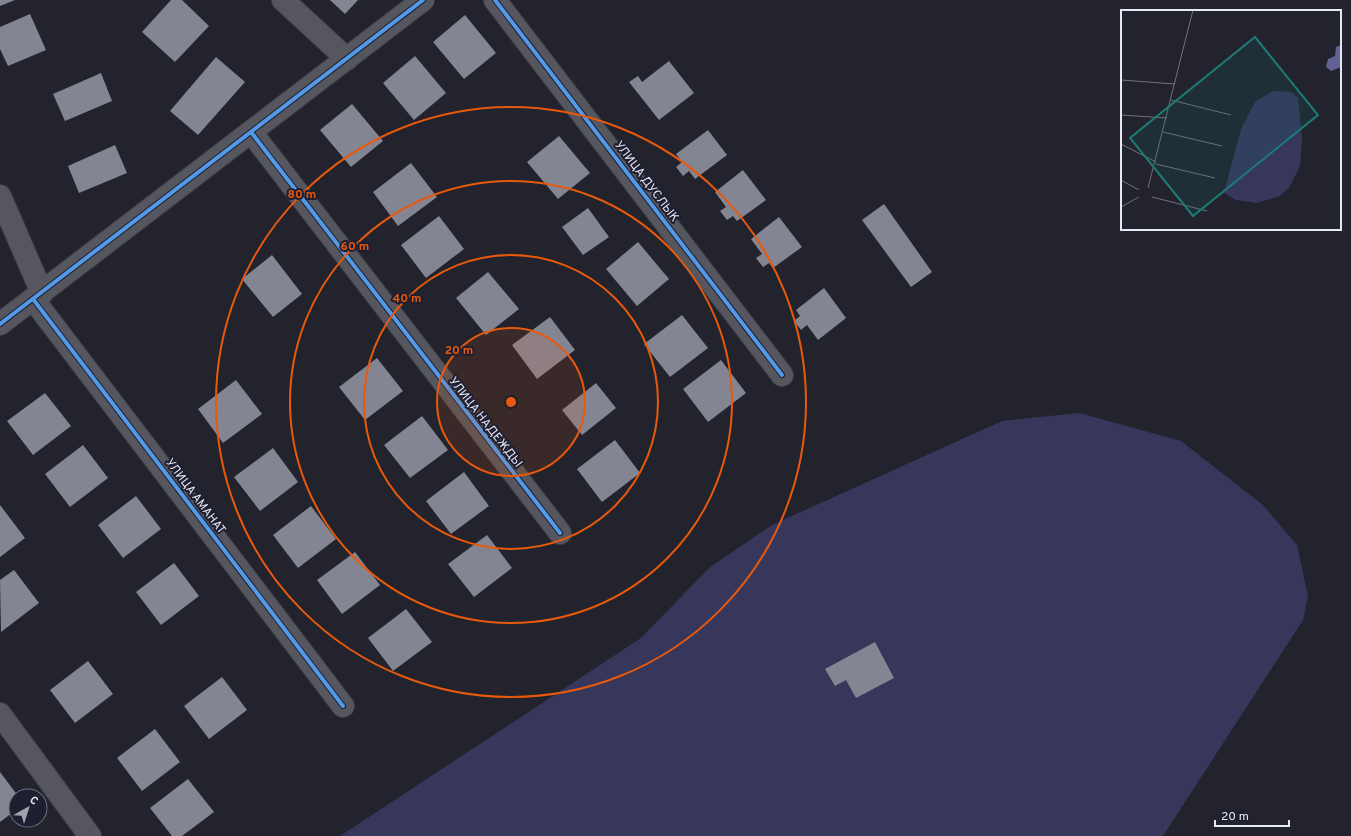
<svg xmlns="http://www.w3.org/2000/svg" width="1351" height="836" viewBox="0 0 1351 836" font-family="Overpass,sans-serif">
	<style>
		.green { fill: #36375b }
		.building { fill: #848593 }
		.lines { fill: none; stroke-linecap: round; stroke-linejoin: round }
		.street-casing { stroke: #3c3d46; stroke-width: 24 }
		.street { stroke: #55565e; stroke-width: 22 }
		.cycleway-casing { stroke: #1e1f31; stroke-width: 6 }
		.cycleway { stroke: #5399e6; stroke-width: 4 }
		.ring { fill: none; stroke: #e8590c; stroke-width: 2 }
		.labels { text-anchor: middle; stroke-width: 4; stroke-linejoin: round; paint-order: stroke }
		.street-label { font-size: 12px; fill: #e7e8f5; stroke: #1e1f31 }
		.inset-road { fill: none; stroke: #71727d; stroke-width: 1 }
		.view { fill: #1a7c75; fill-opacity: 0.15; stroke: #1a7c75; stroke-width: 2 }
		.inset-edge { fill: none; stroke: #e7e8f5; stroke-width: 2 }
		.centre { fill: #e8590c; stroke: #1e1f31; stroke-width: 2 }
		.ring-label { font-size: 12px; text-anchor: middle; font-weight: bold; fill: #e8590c; stroke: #1e1f31; stroke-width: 4; stroke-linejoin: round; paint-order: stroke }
	</style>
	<rect width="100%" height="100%" fill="#22232d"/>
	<path class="green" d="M1079,413L1181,441L1263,505L1297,545L1308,596L1303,620L1163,836H340L641,638L710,567L772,525L1002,421Z"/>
	<path class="building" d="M0,0H15L0,6Z
		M171,0H182L209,26L175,62L142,32Z
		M330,0H358L345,14Z
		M30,14L46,50L8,66L0,49V27Z
		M465,15L496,53L464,79L433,42Z
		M415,56L446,93L414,120L383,83Z
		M216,57L245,82L198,135L170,111Z
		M669,61L694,93L659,120L629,82L638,76L642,82Z
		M101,73L112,101L65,121L53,94Z
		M352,104L383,141L351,167L320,130Z
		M708,130L727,155L695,179L689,171L683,176L676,167L682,162L676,154Z
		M559,136L590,173L558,199L527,162Z
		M115,145L127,173L79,193L68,166Z
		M411,163L437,197L398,226L373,192Z
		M743,170L766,200L737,221L733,216L727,220L720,211L726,207L715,192Z
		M884,204L932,272L911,287L862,220Z
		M588,208L609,237L583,255L562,227Z
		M439,216L464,249L426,278L401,245Z
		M779,217L802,247L773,268L769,263L763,267L756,258L762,254L751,239Z
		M638,242L669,279L637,306L606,269Z
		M272,255L302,294L273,317L242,279Z
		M488,272L519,309L486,335L456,298Z
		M824,288L846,318L818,340L807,325L801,330L794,321L800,316L796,310Z
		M682,315L708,348L670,377L644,344Z
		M550,317L575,350L537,379L512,345Z
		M377,358L403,391L365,420L339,387Z
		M721,360L746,393L708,422L683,389Z
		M236,380L262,414L223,443L198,409Z
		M596,383L616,408L582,435L562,410Z
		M45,393L71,426L33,455L7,421Z
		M422,416L448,450L410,478L384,445Z
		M615,440L640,473L602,502L577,469Z
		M83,445L108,478L70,507L45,474Z
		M273,448L298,482L260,511L234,477Z
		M464,472L489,506L451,534L426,501Z
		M136,496L161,529L123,558L98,525Z
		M0,505L25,538L0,557Z
		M311,506L336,539L298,568L273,535Z
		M487,535L512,568L474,597L448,564Z
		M355,552L380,585L342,614L317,580Z
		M174,563L199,596L161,625L136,592Z
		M14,570L39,603L1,632L0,580Z
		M406,609L432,642L393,671L368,638Z
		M875,642L894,678L856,698L846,680L835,686L825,669Z
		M88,661L113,694L75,723L50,690Z
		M222,677L247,710L209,739L184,706Z
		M155,729L180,762L142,791L117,758Z
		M0,772L18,796H16V810L0,822Z
		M188,779L214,812L182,836H172L150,808Z"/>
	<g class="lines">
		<defs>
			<path id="street" d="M283,0L347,59
				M495,0L782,375
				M251,132L560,533
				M0,196L42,293
				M33,299L343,706
				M0,324L423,0
				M0,714L90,836"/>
		</defs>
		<use href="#street" class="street-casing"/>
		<use href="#street" class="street"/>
		<defs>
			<path id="cycleway" d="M495,0L782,375
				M251,132L560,533
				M33,299L343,706
				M0,324L423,0"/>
		</defs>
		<use href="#cycleway" class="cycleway-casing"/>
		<use href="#cycleway" class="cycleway"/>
	</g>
	<circle cx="511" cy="402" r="74" fill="#e8590c" fill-opacity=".12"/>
	<g class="ring">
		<circle cx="511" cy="402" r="74"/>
		<circle cx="511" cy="402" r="147"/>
		<circle cx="511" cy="402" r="221"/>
		<circle cx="511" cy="402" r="295"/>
	</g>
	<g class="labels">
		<g class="street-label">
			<text transform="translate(647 181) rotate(53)" y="4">УЛИЦА ДУСЛЫК</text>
			<text transform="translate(486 422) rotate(52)" y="4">УЛИЦА НАДЕЖДЫ</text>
			<text transform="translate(196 496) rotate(53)" y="4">УЛИЦА АМАНАТ</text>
		</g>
	</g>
	<g transform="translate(1121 10)">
		<rect width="220" height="220" fill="#22232d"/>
		<path d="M152,81L170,82L177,88L181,128L179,156L168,178L159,186L136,193L115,190L103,183L120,119L134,92Z" fill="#36375b"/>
		<path d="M220,35V57L210,61L205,57L207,49L214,46L215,37Z" fill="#606294"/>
		<path class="inset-road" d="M0,70L54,74M50,90L110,105M0,105L46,108M42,122L101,136M0,134L35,152M35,154L94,168M0,170L18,180M27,178L72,0M31,187L86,201M0,197L18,187"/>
		<path class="view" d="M134,27L197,105L72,206L9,128Z"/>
		<rect width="220" height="220" class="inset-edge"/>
	</g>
	<circle cx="511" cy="402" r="6" class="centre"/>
	<g class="ring-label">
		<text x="302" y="198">80 m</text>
		<text x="355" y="250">60 m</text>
		<text x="407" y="302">40 m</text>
		<text x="459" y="354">20 m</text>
	</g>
	<g transform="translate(28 808) rotate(39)"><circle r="19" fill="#1e1f31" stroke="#6e6f7f"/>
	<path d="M0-3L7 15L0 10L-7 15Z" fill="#a2a3af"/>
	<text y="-6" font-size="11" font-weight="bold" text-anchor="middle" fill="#e7e8f5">С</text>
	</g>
	<path d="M1215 820v6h74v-6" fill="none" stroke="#e7e8f5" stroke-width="2"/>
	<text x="1221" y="820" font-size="12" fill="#e7e8f5" stroke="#1e1f31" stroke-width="3" paint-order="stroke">20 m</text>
</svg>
